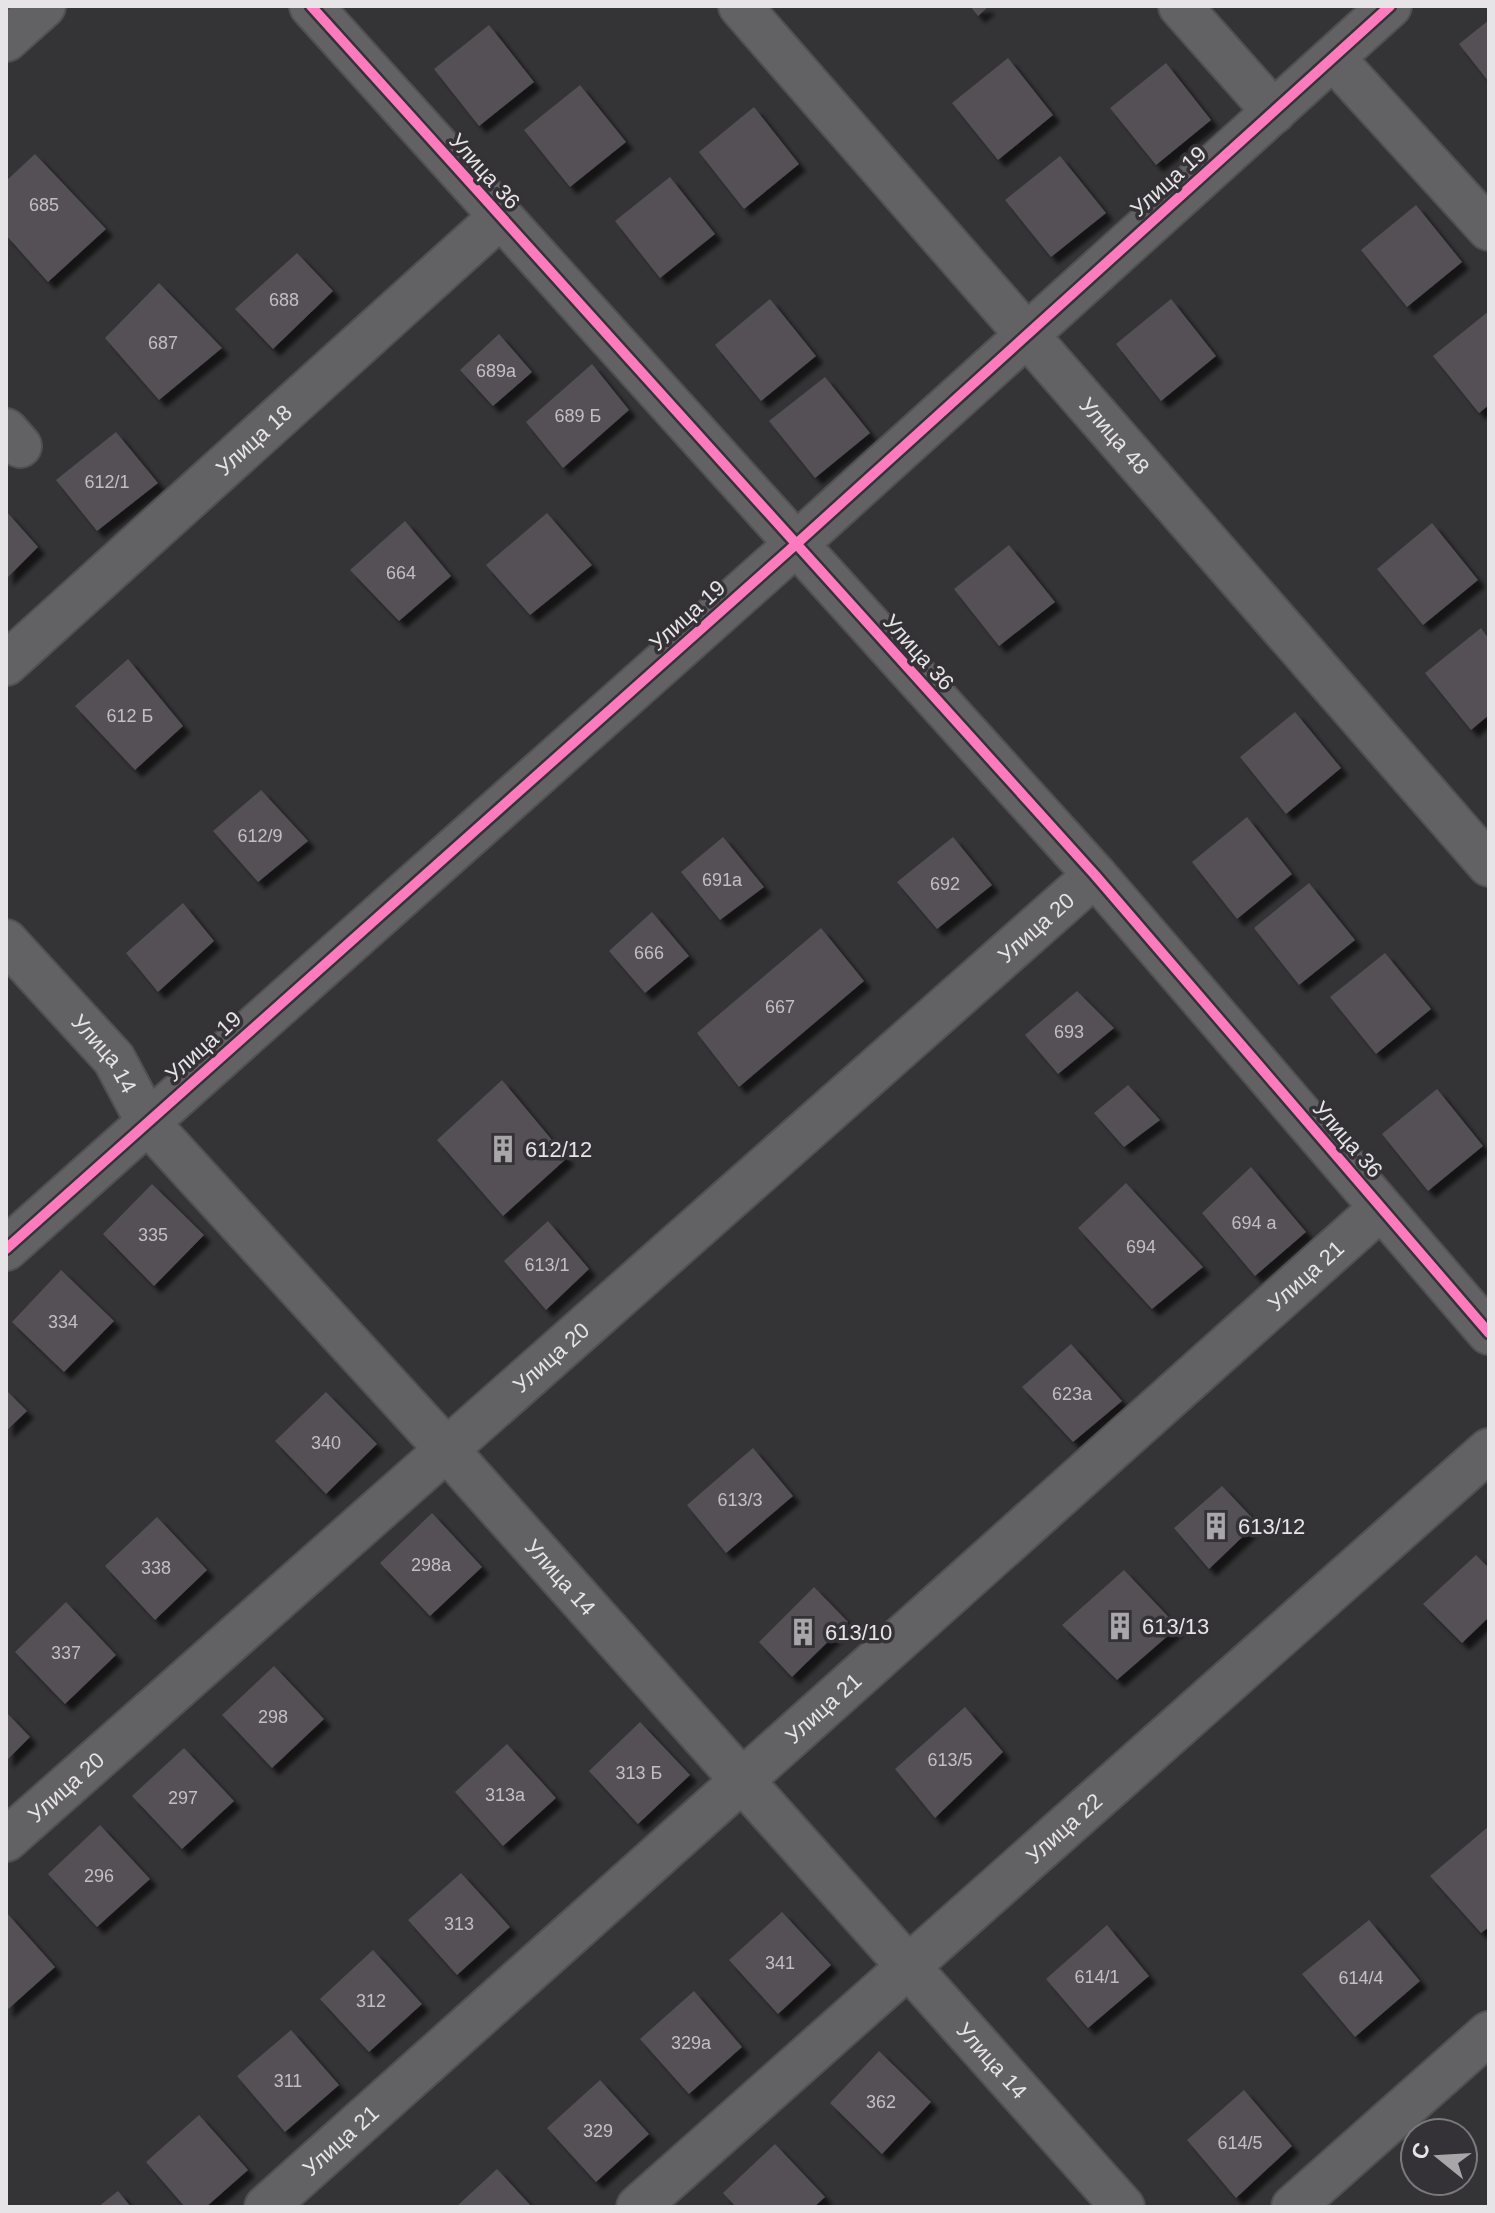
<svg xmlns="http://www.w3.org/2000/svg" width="1495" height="2213" viewBox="0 0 1495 2213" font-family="Helvetica,sans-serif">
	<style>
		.building { fill: #545057; filter: url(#shadow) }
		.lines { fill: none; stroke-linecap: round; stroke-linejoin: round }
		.minor-casing { stroke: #504f51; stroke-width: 46 }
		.minor { stroke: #626163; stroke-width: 42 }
		.cycleway-casing { stroke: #343236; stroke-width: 15 }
		.cycleway { stroke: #fd7abc; stroke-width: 10 }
		.labels { text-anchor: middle; stroke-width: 7; stroke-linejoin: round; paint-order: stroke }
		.number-label { font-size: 18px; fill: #c2bfc3 }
		.street-label { font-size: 22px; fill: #e6e4e7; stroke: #343236 }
		.poi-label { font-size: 22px; fill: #e6e4e7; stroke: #343236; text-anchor: start }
	</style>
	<defs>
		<filter id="shadow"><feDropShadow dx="7" dy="7" stdDeviation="2" flood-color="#0009"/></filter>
	</defs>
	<rect width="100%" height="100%" fill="#343335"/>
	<path class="building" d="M970,6H989L978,16Z
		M1489,20V82L1459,44Z
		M489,25L534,82L479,126L434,69Z
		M1008,58L1053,115L998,160L952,103Z
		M1166,63L1211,120L1156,165L1110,108Z
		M580,85L626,142L570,187L524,130Z
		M754,107L799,164L744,209L699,152Z
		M35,154L106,229L48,282L6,235V181Z
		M1060,156L1106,213L1051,257L1005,200Z
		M670,177L715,234L660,278L615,221Z
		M1416,205L1462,262L1407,307L1361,250Z
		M297,253L333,291L273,349L235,309Z
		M159,283L222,348L159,400L105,338Z
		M770,299L816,356L761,401L715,345Z
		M1171,299L1216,356L1161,401L1116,344Z
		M1489,311V405L1479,413L1433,356Z
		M499,334L532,372L493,406L460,370Z
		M592,364L629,410L563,468L526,422Z
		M825,377L870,433L815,478L769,421Z
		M116,432L158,483L97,531L56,480Z
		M6,511L38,547L6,579Z
		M547,513L592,565L530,615L486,565Z
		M405,521L451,576L399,621L350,570Z
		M1432,523L1478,580L1423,625L1377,569Z
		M1009,545L1055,602L999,646L954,589Z
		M1481,628L1489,639V715L1471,730L1425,673Z
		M128,659L183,726L135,770L75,706Z
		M1295,712L1341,768L1286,814L1240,757Z
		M261,790L308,841L258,882L213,831Z
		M1247,817L1292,874L1237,919L1192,862Z
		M723,837L764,887L720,920L681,872Z
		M953,837L992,885L937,929L897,882Z
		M1309,883L1355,940L1299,985L1254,928Z
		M183,903L214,941L158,992L126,953Z
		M652,912L689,956L645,993L609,951Z
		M821,928L864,981L739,1087L697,1033Z
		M1385,953L1431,1009L1376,1054L1330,997Z
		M1077,991L1114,1028L1058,1074L1025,1035Z
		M502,1080L567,1158L503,1216L437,1140Z
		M1128,1085L1160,1120L1124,1147L1094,1113Z
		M1437,1089L1483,1146L1428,1191L1382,1134Z
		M1251,1167L1306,1232L1255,1276L1202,1213Z
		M1126,1183L1203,1267L1152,1309L1078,1228Z
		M152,1184L204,1235L154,1286L103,1234Z
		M548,1221L589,1269L546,1310L504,1261Z
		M61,1270L114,1321L64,1372L12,1322Z
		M1071,1344L1122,1401L1073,1442L1022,1387Z
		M6,1390L27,1411L6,1431Z
		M326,1392L377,1444L326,1494L275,1441Z
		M753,1448L793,1496L726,1553L687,1505Z
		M1222,1486L1257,1523L1209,1569L1174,1528Z
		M432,1513L482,1567L430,1616L380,1563Z
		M157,1517L207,1570L155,1620L105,1566Z
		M1476,1555L1489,1568V1617L1462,1643L1423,1604Z
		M1124,1570L1178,1627L1117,1680L1062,1625Z
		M814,1587L848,1622L792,1677L759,1642Z
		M66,1602L116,1655L65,1704L15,1652Z
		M274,1666L324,1719L272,1768L222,1715Z
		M965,1707L1003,1752L935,1818L895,1769Z
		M6,1712L30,1737L6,1761Z
		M640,1722L690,1775L638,1824L589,1771Z
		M507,1744L556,1798L503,1846L455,1792Z
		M184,1748L234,1801L182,1849L132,1796Z
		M100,1825L150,1879L97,1927L48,1874Z
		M1489,1826V1927L1481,1933L1430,1876Z
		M461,1873L510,1927L457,1975L408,1920Z
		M6,1912L55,1967L6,2011Z
		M782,1912L831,1965L778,2014L729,1960Z
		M1369,1920L1420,1981L1355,2037L1302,1974Z
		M1107,1925L1149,1976L1088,2028L1046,1979Z
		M373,1950L422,2004L369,2052L320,1999Z
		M694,1991L742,2047L689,2094L640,2039Z
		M291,2030L339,2085L285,2132L237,2076Z
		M879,2051L931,2102L882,2154L830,2103Z
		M600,2080L649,2134L596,2182L547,2128Z
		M1244,2090L1292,2146L1236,2198L1187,2140Z
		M199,2115L248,2170L206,2207H185L146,2162Z
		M775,2144L825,2197L814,2207H736L723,2193Z
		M497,2169L532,2207H456Z
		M118,2191L131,2207H98Z"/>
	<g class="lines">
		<defs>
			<g id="minor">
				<path d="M311,6L1095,875L1489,1333"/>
				<path id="s1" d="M740,6L1489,865"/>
				<path d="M1180,6L1274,112"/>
				<path d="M6,40L44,6"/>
				<path d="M1333,58L1489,229"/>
				<path d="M6,430L20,446"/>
				<path id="s2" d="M6,664L500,217"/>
				<path id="s3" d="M6,941L114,1059L148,1123L447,1450L1123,2207"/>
				<path d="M6,1249L794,546L1390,6"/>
				<path id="s4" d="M6,1840L1095,875"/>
				<path id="s5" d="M266,2207L1381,1208"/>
				<path id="s6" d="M638,2207L1489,1450"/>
				<path d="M1293,2207L1489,2033"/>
			</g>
		</defs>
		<use href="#minor" class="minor-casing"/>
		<use href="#minor" class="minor"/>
		<defs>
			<path id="cycleway" d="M311,6L1095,875L1489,1333
				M6,1249L794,546L1390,6"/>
		</defs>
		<use href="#cycleway" class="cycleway-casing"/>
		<use href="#cycleway" class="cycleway"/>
	</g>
	<defs>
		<symbol id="building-bare" viewBox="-9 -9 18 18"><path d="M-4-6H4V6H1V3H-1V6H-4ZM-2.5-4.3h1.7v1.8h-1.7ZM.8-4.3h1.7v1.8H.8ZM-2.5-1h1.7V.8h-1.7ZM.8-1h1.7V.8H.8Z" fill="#a8a6a9" stroke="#343236" stroke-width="2.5" paint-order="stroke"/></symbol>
	</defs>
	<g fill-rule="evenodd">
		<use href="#building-bare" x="483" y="1129" width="40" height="40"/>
		<use href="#building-bare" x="1196" y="1506" width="40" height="40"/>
		<use href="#building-bare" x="1100" y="1606" width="40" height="40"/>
		<use href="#building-bare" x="783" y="1612" width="40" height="40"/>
	</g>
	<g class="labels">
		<g class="number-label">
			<text x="44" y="211">685</text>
			<text x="284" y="306">688</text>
			<text x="163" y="349">687</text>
			<text x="496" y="377">689а</text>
			<text x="578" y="422">689 Б</text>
			<text x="107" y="488">612/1</text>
			<text x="401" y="579">664</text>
			<text x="130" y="722">612 Б</text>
			<text x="260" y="842">612/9</text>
			<text x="722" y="886">691а</text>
			<text x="945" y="890">692</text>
			<text x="649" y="959">666</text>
			<text x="780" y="1013">667</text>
			<text x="1069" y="1038">693</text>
			<text x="1254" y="1229">694 а</text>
			<text x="153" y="1241">335</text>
			<text x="1141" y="1253">694</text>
			<text x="547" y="1271">613/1</text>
			<text x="63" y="1328">334</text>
			<text x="1072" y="1400">623а</text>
			<text x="326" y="1449">340</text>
			<text x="740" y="1506">613/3</text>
			<text x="431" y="1571">298а</text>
			<text x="156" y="1574">338</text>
			<text x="66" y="1659">337</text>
			<text x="273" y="1723">298</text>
			<text x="950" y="1766">613/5</text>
			<text x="639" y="1779">313 Б</text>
			<text x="505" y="1801">313а</text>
			<text x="183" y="1804">297</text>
			<text x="99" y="1882">296</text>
			<text x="459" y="1930">313</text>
			<text x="780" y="1969">341</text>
			<text x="1097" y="1983">614/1</text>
			<text x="1361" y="1984">614/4</text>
			<text x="371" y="2007">312</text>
			<text x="691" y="2049">329а</text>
			<text x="288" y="2087">311</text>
			<text x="881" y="2108">362</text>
			<text x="598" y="2137">329</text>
			<text x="1240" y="2149">614/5</text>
		</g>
		<g class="street-label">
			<text transform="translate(485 171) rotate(48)" y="8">Улица 36</text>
			<text transform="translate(1168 181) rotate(-42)" y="8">Улица 19</text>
			<text dy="8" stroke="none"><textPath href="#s1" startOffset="570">Улица 48</textPath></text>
			<text dy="8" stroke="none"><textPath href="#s2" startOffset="334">Улица 18</textPath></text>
			<text transform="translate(687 615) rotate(-42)" y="8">Улица 19</text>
			<text transform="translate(919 652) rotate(48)" y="8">Улица 36</text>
			<text dy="8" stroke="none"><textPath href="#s4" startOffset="1376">Улица 20</textPath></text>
			<text transform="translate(203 1046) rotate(-42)" y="8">Улица 19</text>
			<text dy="8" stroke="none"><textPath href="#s3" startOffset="150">Улица 14</textPath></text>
			<text transform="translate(1348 1139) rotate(49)" y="8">Улица 36</text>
			<text dy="8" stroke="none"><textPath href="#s5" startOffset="1396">Улица 21</textPath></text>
			<text dy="8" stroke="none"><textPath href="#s4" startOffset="728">Улица 20</textPath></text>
			<text dy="8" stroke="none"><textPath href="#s3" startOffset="846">Улица 14</textPath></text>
			<text dy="8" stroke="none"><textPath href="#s5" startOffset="748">Улица 21</textPath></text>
			<text dy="8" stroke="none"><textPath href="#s4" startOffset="80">Улица 20</textPath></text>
			<text dy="8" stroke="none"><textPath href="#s6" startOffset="570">Улица 22</textPath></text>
			<text dy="8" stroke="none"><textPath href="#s3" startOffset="1494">Улица 14</textPath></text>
			<text dy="8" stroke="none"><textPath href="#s5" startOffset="100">Улица 21</textPath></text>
		</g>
		<g class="poi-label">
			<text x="525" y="1157">612/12</text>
			<text x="1238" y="1534">613/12</text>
			<text x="1142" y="1634">613/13</text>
			<text x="825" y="1640">613/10</text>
		</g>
	</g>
	<rect width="1495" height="2213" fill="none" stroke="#e6e4e7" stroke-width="16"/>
	<g transform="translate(1439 2157) rotate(288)"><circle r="38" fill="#343236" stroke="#7b797d" stroke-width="2"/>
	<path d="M0-6L14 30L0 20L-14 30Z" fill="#a8a6a9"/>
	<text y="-12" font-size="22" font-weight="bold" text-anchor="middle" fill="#e6e4e7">С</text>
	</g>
</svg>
